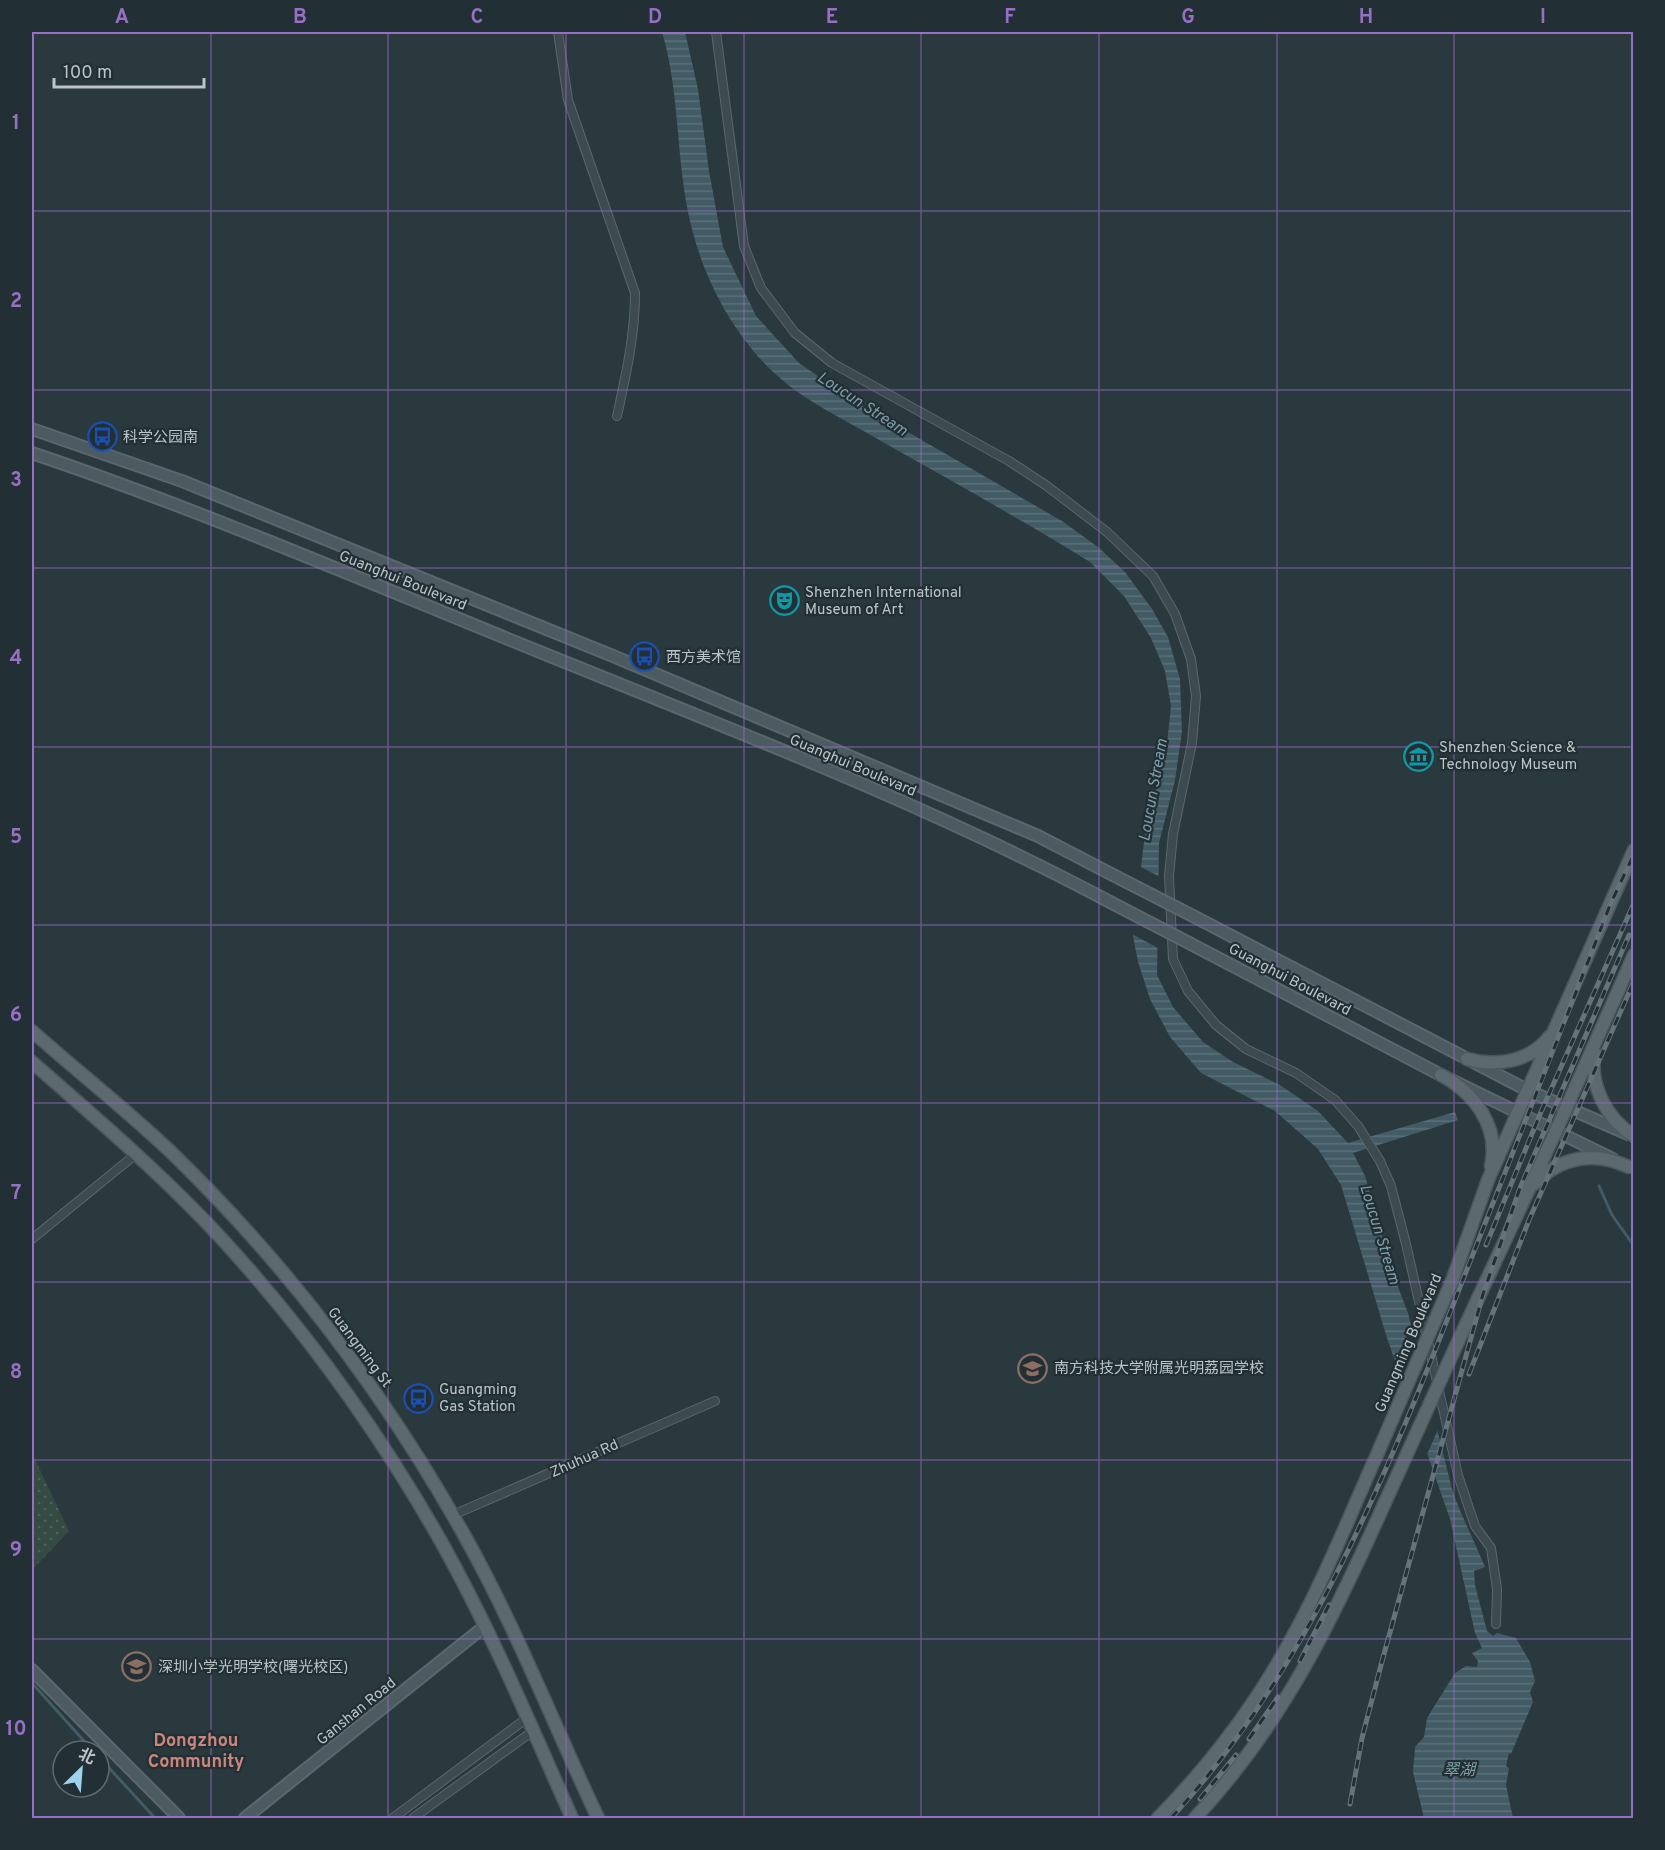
<svg xmlns="http://www.w3.org/2000/svg" width="1665" height="1850" viewBox="0 0 1665 1850" font-family="Overpass,'Noto Sans SC',sans-serif">
	<style>
		.park { fill: url(#park-dots) }
		.water { fill: url(#water-rules) }
		.pier { fill: #2a393e }
		.lines { fill: none; stroke-linecap: round; stroke-linejoin: round }
		.stream { stroke: #425b65; stroke-width: 3 }
		.street-casing { stroke: #5b676c; stroke-width: 10 }
		.secondary-casing { stroke: #5b676c; stroke-width: 14 }
		.primary-casing { stroke: #4a565b; stroke-width: 15 }
		.street { stroke: #3d4a4f; stroke-width: 8 }
		.secondary { stroke: #4c5a61; stroke-width: 10 }
		.primary { stroke: #5c696e; stroke-width: 12 }
		.rail-casing { stroke: #65747a; stroke-width: 5 }
		.rail { stroke: #222f34; stroke-width: 3; stroke-dasharray: 9; stroke-linecap: butt }
		.secondary-bridge-casing { stroke: #5b676c; stroke-width: 14; stroke-linecap: butt }
		.primary-bridge-casing { stroke: #4a565b; stroke-width: 15; stroke-linecap: butt }
		.secondary-bridge { stroke: #4c5a61; stroke-width: 10 }
		.primary-bridge { stroke: #5c696e; stroke-width: 12 }
		.grid { fill: none; stroke: #9770c4; stroke-width: 1.5; stroke-opacity: 0.55 }
		.labels { text-anchor: middle; stroke-width: 4.5; stroke-linejoin: round; paint-order: stroke }
		.poi-label { font-size: 15px; fill: #bac4c9; stroke: #222f34; text-anchor: start }
		.street-label { font-size: 15px; fill: #bac4c9; stroke: #222f34 }
		.water-label { font-size: 16px; font-style: italic; fill: #7f9da8; stroke: #222f34 }
		.quarter-label { font-size: 18px; font-weight: bold; fill: #cc867c; stroke: #222f34 }
		.neatline { fill: none; stroke: #9770c4; stroke-width: 2 }
		.grid-label { font-size: 20px; text-anchor: middle; font-weight: bold; fill: #9770c4 }
	</style>
	<defs>
		<pattern id="park-dots" width="8" height="8" patternUnits="userSpaceOnUse" patternTransform="scale(1.5)"><rect width="8" height="8" fill="#354a43"/><path d="M2 2h.1M6 6h.1" fill="none" stroke="#50625d" stroke-width="1.8" stroke-linecap="round"/></pattern>
		<pattern id="water-rules" width="6" height="5" patternUnits="userSpaceOnUse" patternTransform="scale(1.5)"><rect width="6" height="5" fill="#425b65"/><path d="M0 2.5h6" fill="none" stroke="#5b717a"/></pattern>
	</defs>
	<rect width="100%" height="100%" fill="#2a393e"/>
	<path class="park" d="M32,1453L69,1531L32,1570Z"/>
	<path class="water" d="M662,32H685L698,89L709,171L723,247L756,316L799,363L854,401L1062,521L1098,547L1125,572L1152,609L1168,637L1180,679L1182,732L1175,780L1159,843L1157,975L1173,1007L1203,1042L1233,1062L1280,1085L1318,1111L1348,1143L1455,1112L1458,1120L1353,1153L1365,1176L1393,1274L1408,1313L1452,1489C1461,1516 1474,1540 1485,1567L1474,1571L1475,1585L1487,1631L1493,1636L1497,1633L1516,1638L1530,1662L1535,1681L1530,1692L1533,1702L1511,1754L1509,1753L1506,1766L1509,1768L1506,1785L1513,1818H1424L1413,1772L1415,1747L1424,1737L1427,1718L1455,1673L1466,1666L1477,1667L1478,1661L1472,1653L1482,1648L1475,1633L1450,1519L1387,1338L1341,1185L1318,1149L1275,1111L1201,1073L1170,1037L1150,999L1138,962L1133,936L1145,833L1167,744L1171,706L1165,671L1151,638L1124,596L1090,562C1019,518 946,478 874,437C838,416 801,399 771,370C733,333 705,281 692,229C675,164 681,96 662,32Z"/>
	<path class="pier" d="M1137,865L1162,878L1158,948L1130,933Z
		M1413,1321L1439,1427L1425,1459L1393,1366Z"/>
	<g class="lines">
		<path class="stream" d="M1599,1186L1612,1215L1634,1246
			M32,1683L93,1751
			M99,1757L155,1818"/>
		<defs>
			<path id="street" d="M558,32L568,100L635,293C635,335 626,375 617,416
				M716,32L744,246L761,288L795,333L832,363L1009,461L1047,486L1107,532L1153,576L1175,614L1191,659L1196,696L1192,743L1173,834L1169,876L1173,959L1188,991L1216,1025L1246,1049L1296,1073L1335,1100L1358,1126L1380,1161L1391,1186L1406,1244L1458,1475L1475,1526L1491,1548L1497,1589L1496,1624
				M32,1239L136,1154
				M453,1515L715,1401
				M393,1818L527,1718
				M413,1818L533,1731"/>
			<path id="secondary" d="M32,429L182,481L613,656L1038,836L1113,875
				M32,453C204,511 372,584 540,652C730,729 929,805 1110,902
				M1193,916L1529,1091L1628,1134
				M1191,944L1441,1075L1613,1159
				M32,1670L179,1818
				M245,1818L485,1626"/>
			<path id="primary" d="M32,1031C78,1072 128,1111 173,1154C287,1265 385,1394 463,1533C515,1625 553,1723 598,1818
				M1594,1052C1590,1086 1605,1117 1634,1136
				M1467,1059C1497,1067 1530,1062 1550,1036
				M32,1062C97,1119 163,1175 222,1239C307,1332 381,1435 443,1545C492,1633 531,1726 572,1818
				M1441,1075C1474,1093 1500,1126 1491,1166
				M1534,1184C1561,1156 1595,1151 1629,1167
				M1452,1281L1488,1180L1634,850
				M1461,1335L1556,1131L1634,955
				M1158,1818C1214,1761 1263,1695 1300,1623C1329,1569 1351,1512 1376,1457
				M1195,1818C1283,1724 1334,1617 1386,1500"/>
		</defs>
		<use href="#street" class="street-casing"/>
		<use href="#secondary" class="secondary-casing"/>
		<use href="#primary" class="primary-casing"/>
		<use href="#street" class="street"/>
		<use href="#secondary" class="secondary"/>
		<use href="#primary" class="primary"/>
		<defs>
			<path id="rail" d="M1486,1245L1541,1112L1634,903
				M1469,1374L1529,1220L1634,981
				M1300,1661L1329,1605
				M1249,1739L1278,1697
				M1200,1799L1236,1755
				M1350,1804L1362,1738L1381,1665L1483,1294L1520,1188L1629,935
				M1171,1818C1312,1666 1389,1468 1464,1277C1513,1153 1562,1029 1610,905L1634,854"/>
		</defs>
		<use href="#rail" class="rail-casing"/>
		<use href="#rail" class="rail"/>
		<defs>
			<path id="secondary-bridge" d="M1113,875L1193,916
				M1110,902L1191,944"/>
			<path id="primary-bridge" d="M1376,1457L1452,1281
				M1382,1509L1461,1335"/>
		</defs>
		<use href="#secondary-bridge" class="secondary-bridge-casing"/>
		<use href="#primary-bridge" class="primary-bridge-casing"/>
		<use href="#secondary-bridge" class="secondary-bridge"/>
		<use href="#primary-bridge" class="primary-bridge"/>
	</g>
	<path class="grid" d="M211,32V1818M388,32V1818M566,32V1818M744,32V1818M921,32V1818M1099,32V1818M1277,32V1818M1454,32V1818M32,211H1634M32,390H1634M32,568H1634M32,747H1634M32,925H1634M32,1103H1634M32,1282H1634M32,1460H1634M32,1639H1634"/>
	<defs>
		<symbol id="bus-ring" viewBox="-11 -11 22 22"><circle r="9.5" fill="#222f34" stroke="#1a4fb4" stroke-width="1.5"/><path d="M-5-6H5V4H4V6H2V4H-2V6H-4V4H-5ZM-3.5-4V0h7V-4ZM-3.5 1.2v1.5H-2V1.2ZM2 1.2v1.5H3.5V1.2Z" fill="#1a4fb4"/></symbol>
		<symbol id="theatre-ring" viewBox="-11 -11 22 22"><circle r="9.5" fill="#222f34" stroke="#0f9aa8" stroke-width="1.5"/><path d="M-5-5.5Q0-4 5-5.5V0Q5 5 0 6Q-5 5-5 0ZM-3.3-2.5H-1v1.5H-3.3ZM1-2.5H3.3v1.5H1ZM-2.8 1Q0 5.5 2.8 1Z" fill="#0f9aa8"/></symbol>
		<symbol id="museum-ring" viewBox="-11 -11 22 22"><circle r="9.5" fill="#222f34" stroke="#0f9aa8" stroke-width="1.5"/><path d="M0-6L6-3V-2H-6V-3ZM-5-1h2V3h-2ZM-1-1h2V3h-2ZM3-1h2V3H3ZM-6 4H6V6H-6Z" fill="#0f9aa8"/></symbol>
		<symbol id="school-ring" viewBox="-11 -11 22 22"><circle r="9.5" fill="#222f34" stroke="#8d6e63" stroke-width="1.5"/><path d="M0-5L7-2L0 1L-7-2ZM-4 1L0 2.5L4 1V4Q0 6-4 4Z" fill="#8d6e63"/></symbol>
	</defs>
	<g fill-rule="evenodd">
		<use href="#bus-ring" x="86" y="420" width="33" height="33"/>
		<use href="#theatre-ring" x="768" y="584" width="33" height="33"/>
		<use href="#bus-ring" x="628" y="640" width="33" height="33"/>
		<use href="#museum-ring" x="1402" y="740" width="33" height="33"/>
		<use href="#school-ring" x="1016" y="1352" width="33" height="33"/>
		<use href="#bus-ring" x="402" y="1382" width="33" height="33"/>
		<use href="#school-ring" x="120" y="1650" width="33" height="33"/>
	</g>
	<g class="labels">
		<g class="poi-label">
			<text x="123" y="442">科学公园南</text>
			<text x="805" y="597">Shenzhen International<tspan x="805" dy="17">Museum of Art</tspan></text>
			<text x="666" y="662">西方美术馆</text>
			<text x="1439" y="752">Shenzhen Science &amp;<tspan x="1439" dy="17">Technology Museum</tspan></text>
			<text x="1054" y="1373">南方科技大学附属光明荔园学校</text>
			<text x="439" y="1394">Guangming<tspan x="439" dy="17">Gas Station</tspan></text>
			<text x="158" y="1672">深圳小学光明学校(曙光校区)</text>
		</g>
		<g class="street-label">
			<text transform="translate(403 580) rotate(22)" y="5">Guanghui Boulevard</text>
			<text transform="translate(853 765) rotate(23)" y="5">Guanghui Boulevard</text>
			<text transform="translate(1290 979) rotate(28)" y="5">Guanghui Boulevard</text>
			<text transform="translate(1408 1343) rotate(-67)" y="5">Guangming Boulevard</text>
			<text transform="translate(360 1347) rotate(53)" y="5">Guangming St</text>
			<text transform="translate(584 1458) rotate(-24)" y="5">Zhuhua Rd</text>
			<text transform="translate(356 1711) rotate(-39)" y="5">Ganshan Road</text>
		</g>
		<g class="water-label">
			<text transform="translate(863 403) rotate(33)" y="6">Loucun Stream</text>
			<text transform="translate(1152 790) rotate(-80)" y="6">Loucun Stream</text>
			<text transform="translate(1381 1234) rotate(73)" y="6">Loucun Stream</text>
			<text x="1459" y="1775">翠湖</text>
		</g>
		<g class="quarter-label">
			<text x="196" y="1746">Dongzhou<tspan x="196" dy="21">Community</tspan></text>
		</g>
	</g>
	<rect width="1665" height="1850" fill="none" stroke="#222f34" stroke-width="66"/>
	<g transform="translate(81 1769) rotate(25)"><circle r="28" fill="#222f34" stroke="#5f6b70" stroke-width="1.5"/>
	<path d="M0-4.5L10 22L0 15L-10 22Z" fill="#9dd4eb"/>
	<text y="-9" font-size="16" font-weight="bold" text-anchor="middle" fill="#bac4c9">北</text>
	</g>
	<path d="M54 78v9h150v-9" fill="none" stroke="#bac4c9" stroke-width="3"/>
	<text x="63" y="78" font-size="18" fill="#bac4c9" stroke="#222f34" stroke-width="4.5" paint-order="stroke">100 m</text>
	<rect x="33" y="33" width="1599" height="1784" class="neatline"/>
	<g class="grid-label">
		<text x="122" y="23">A</text>
		<text x="300" y="23">B</text>
		<text x="477" y="23">C</text>
		<text x="655" y="23">D</text>
		<text x="832" y="23">E</text>
		<text x="1010" y="23">F</text>
		<text x="1188" y="23">G</text>
		<text x="1366" y="23">H</text>
		<text x="1543" y="23">I</text>
		<text x="16" y="129">1</text>
		<text x="16" y="307">2</text>
		<text x="16" y="486">3</text>
		<text x="16" y="664">4</text>
		<text x="16" y="843">5</text>
		<text x="16" y="1021">6</text>
		<text x="16" y="1199">7</text>
		<text x="16" y="1378">8</text>
		<text x="16" y="1556">9</text>
		<text x="16" y="1735">10</text>
	</g>
</svg>
